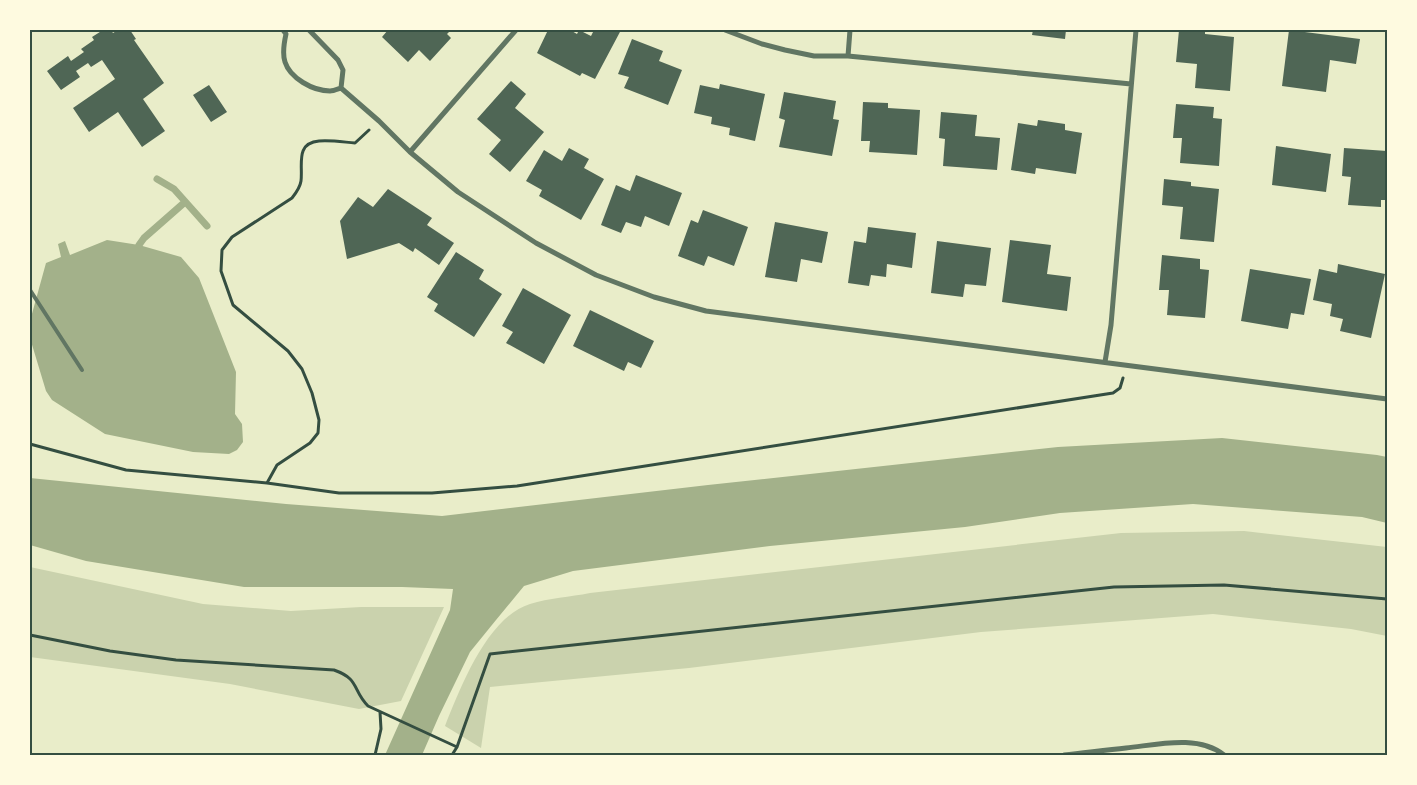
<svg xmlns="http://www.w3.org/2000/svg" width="1417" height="785" viewBox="0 0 1417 785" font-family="'Titillium Web',sans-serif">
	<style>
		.green { fill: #cad2ad }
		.water { fill: #a3b18a }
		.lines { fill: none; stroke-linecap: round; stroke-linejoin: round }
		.stream { stroke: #a3b18a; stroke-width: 7 }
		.building { fill: #4f6655 }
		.path { stroke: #344e41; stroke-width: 3 }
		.service { stroke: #617663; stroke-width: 4 }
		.minor { stroke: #617663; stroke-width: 5 }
		.neatline { fill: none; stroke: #344e41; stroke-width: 2 }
	</style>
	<rect width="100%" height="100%" fill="#e9edc9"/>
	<path class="green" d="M1244,531L1387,547V636L1351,629L1213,614L981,632L689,668L490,687L481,748L445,726C460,689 487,617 530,604C549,598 570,597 590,593L1121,533Z
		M30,567L203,604L291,611L361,607H444L401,701L359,709L230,684L30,657Z"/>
	<path class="water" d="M107,240L139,245L181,257L199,278L236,372L235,414L242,424L243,442L237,450L229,454L193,452L105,434L52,400L46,391L30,338V321L46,263L61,257L58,244L65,241L70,255Z
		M1222,438L1377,455L1387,457V523L1362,517L1193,504L1060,513L965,527L770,546L573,571L524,586L496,620L470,652L439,716L422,755H385L450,610L453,589L402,587H244L86,561L30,545V478L286,504L442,516L708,485L1058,447Z"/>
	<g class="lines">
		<path class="stream" d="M157,179L174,189L207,226
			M139,245L144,238L185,202"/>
	</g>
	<path class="building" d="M103,30H111L113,33L118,30H130L136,39L134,40L164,83L143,99L165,131L142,147L118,112L89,132L73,108L115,79L102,60L91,67L88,63L76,71L80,77L61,90L47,71L68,56L71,61L84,52L81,49L94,40L92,37Z
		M388,30H451L447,34L451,38L430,61L419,50L408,62L382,37Z
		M548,30H570L577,34L579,30L591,36L594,30H621L595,79L582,73L580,76L537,53Z
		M1033,30H1066L1065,39L1032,35Z
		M1179,30H1205V34L1234,37L1230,91L1195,88L1197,64L1176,62Z
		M1289,30L1360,39L1356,64L1330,60L1326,92L1282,86Z
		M632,39L663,51L659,61L682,70L668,105L624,88L629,77L618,74Z
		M511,81L526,94L515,108L544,132L510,172L489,154L501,140L477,119Z
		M720,84L765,94L755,141L729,135L730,128L711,124L712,117L694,113L700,85L719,89Z
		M209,85L227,112L211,122L193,95Z
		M784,92L836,101L833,119L839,120L832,156L779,147L785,120L779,118Z
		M863,102L888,103V108L920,110L917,155L869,152L870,141H861Z
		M1176,104L1214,107L1213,118L1222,119L1219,166L1180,163L1182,138H1173Z
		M941,112L977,115L975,136L1000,138L997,170L943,166L945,139L939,138Z
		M1038,120L1065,124V130L1082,133L1076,174L1036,168L1035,174L1011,170L1018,123L1037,126Z
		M1276,146L1331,154L1326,192L1272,185Z
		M569,148L589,159L584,168L604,179L581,220L539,196L542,190L526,181L544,150L562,161Z
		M1344,148L1387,151V200H1381V207L1348,205L1351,177L1342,176Z
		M636,175L682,193L669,226L645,216L641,227L626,222L621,233L601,225L616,185L630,191Z
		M1164,179L1191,182V186L1219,189L1214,242L1180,239L1183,207L1162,205Z
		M388,189L432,218L427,225L454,243L439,265L415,248L413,252L399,243L347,259L340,221L358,197L373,207Z
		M703,210L748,227L734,266L708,256L704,266L678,256L691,220L698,223Z
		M775,222L828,232L822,263L801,259L797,282L765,277Z
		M868,227L916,233L912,268L887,264L886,277L871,275L869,286L848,283L854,241L866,243Z
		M1010,240L1051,245L1047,274L1071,277L1067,311L1002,302Z
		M937,241L991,248L986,286L965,284L963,297L931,293Z
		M456,252L484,270L479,279L502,294L474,337L434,311L438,304L427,297Z
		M1162,255L1200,259V269L1209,270L1205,318L1167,315L1169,290H1159Z
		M1338,264L1385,274L1371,338L1340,331L1343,319L1330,316L1332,304L1313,300L1319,269L1337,273Z
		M1250,269L1311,279L1304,315L1291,313L1288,329L1241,321Z
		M523,288L571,315L544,364L506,343L513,332L502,326Z
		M590,310L654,341L641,368L628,362L624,371L573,346Z"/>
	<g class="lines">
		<path class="path" d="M30,444L126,470L267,483L339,493H432L517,486L1113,393L1120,388L1123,378
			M267,483L277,465L310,443L318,433L319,420L312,393L302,369L288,351L233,305L221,271L222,250L232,237L292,198C296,193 300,188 301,181C303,165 295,143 319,141C331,140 343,142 355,143L369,130
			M30,635L110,651L176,660L334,670C360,679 352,690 368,706L457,747
			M375,755L381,729L380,712
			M452,755L457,747L490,654L1114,587L1224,585L1387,599"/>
		<path class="service" d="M30,290L82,370"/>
		<path class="minor" d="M283,30L286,34C284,43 282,53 285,62C290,78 313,91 330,91C333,91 338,89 341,88
			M309,30L338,60L343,70L341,88
			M725,30L762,44L785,50L814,56H848L1131,84
			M848,56L850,30
			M341,88L379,121L410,152L458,192L536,243L596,275L654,297L706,311L1387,399
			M410,152L516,30
			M1105,362L1111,325L1136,30
			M1064,755C1084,753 1105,750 1126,748C1156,745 1198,734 1224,755"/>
	</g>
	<rect width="1417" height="785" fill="none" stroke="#fefae0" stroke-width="62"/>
	<rect x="31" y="31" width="1355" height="723" class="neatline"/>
</svg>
